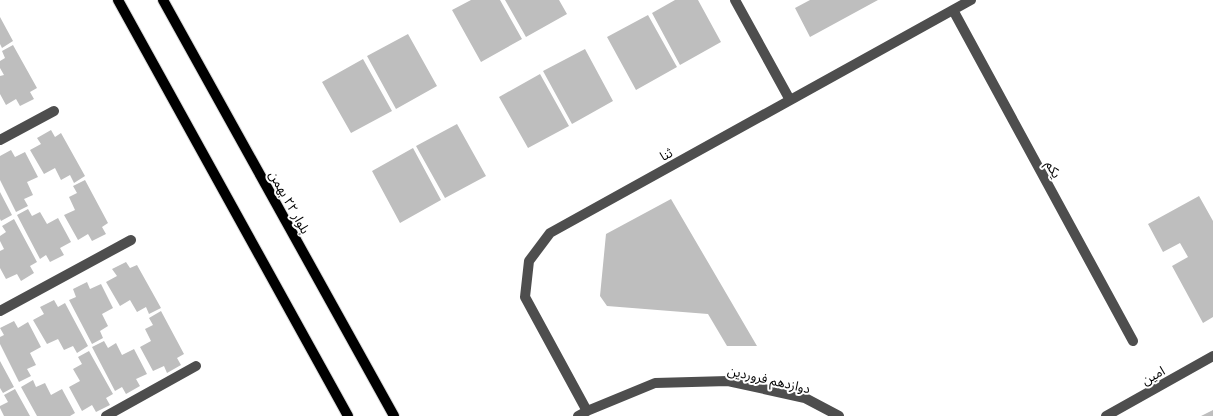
<svg xmlns="http://www.w3.org/2000/svg" width="1213" height="416" viewBox="0 0 1213 416" font-family="Karla,'Noto Sans Arabic',sans-serif">
	<style>
		.building { fill: #bebebe }
		.lines { fill: none; stroke-linecap: round; stroke-linejoin: round }
		.major-casing { stroke: #dbdbdb; stroke-width: 12 }
		.minor { stroke: #4e4e4e; stroke-width: 10 }
		.major { stroke: #000; stroke-width: 10 }
		.labels { text-anchor: middle; stroke-width: 4; stroke-linejoin: round; paint-order: stroke }
		.street-label { font-size: 13px; fill: #000; stroke: #fff }
	</style>
	<rect width="100%" height="100%" fill="#fff"/>
	<path class="building" d="M471,0H500L522,39L481,62L452,10Z
		M505,0H559L567,14L526,37Z
		M675,0H698L721,42L680,65L652,13Z
		M810,0H878L810,37L795,8Z
		M648,15L677,67L636,90L607,37Z
		M0,17L13,41L2,48L0,44Z
		M408,34L437,86L396,109L367,56Z
		M13,45L37,88L30,92L34,99L20,106L16,99L6,105L0,94V76L4,75L0,68V61L5,58L2,51Z
		M585,49L613,101L572,124L543,71Z
		M363,59L392,111L351,133L322,82Z
		M540,74L569,126L528,148L499,97Z
		M457,124L486,176L445,198L416,146Z
		M51,130L55,137L61,133L85,176L74,183L70,175L61,180L55,168L44,174L30,150L41,144L37,138Z
		M413,148L441,200L400,223L372,171Z
		M11,150L15,157L25,152L38,177L27,182L33,195L24,199L28,206L16,212L0,180V156Z
		M85,180L108,223L102,227L106,234L92,241L88,234L78,240L64,215L75,210L69,197L77,193L73,186Z
		M0,192L12,215L1,221L0,219Z
		M1199,196L1213,221V317L1203,323L1172,266L1188,257L1180,243L1163,252L1148,224Z
		M671,199L757,346H727L708,314L607,306L600,296L606,234Z
		M28,209L32,216L40,212L47,224L58,218L71,242L60,248L64,255L50,262L46,255L40,259L17,215Z
		M14,219L37,262L30,266L34,273L21,281L17,274L6,279L0,268V251L4,249L0,241V236L6,232L2,226Z
		M126,262L130,268L137,265L161,308L149,314L146,307L137,312L130,300L120,306L106,282L117,276L112,269Z
		M87,282L90,289L101,284L113,308L102,314L108,326L100,331L103,338L92,344L69,300L76,297L73,289Z
		M54,300L58,307L65,303L88,346L77,353L73,346L64,350L58,339L47,344L33,320L44,314L40,307Z
		M161,311L184,354L177,358L181,365L167,373L164,366L153,371L140,347L151,341L145,329L153,325L149,318Z
		M14,321L18,328L28,322L41,347L30,353L36,365L27,369L31,376L19,382L0,344V337L4,335L0,328Z
		M104,341L108,348L116,343L122,355L134,349L147,374L136,379L140,386L126,394L122,387L115,391L92,347Z
		M89,351L113,394L106,398L110,405L96,412L92,405L82,411L69,387L80,381L73,369L82,364L78,357Z
		M0,361L14,387L3,393L0,388Z
		M33,380L36,387L45,383L51,395L62,389L75,413L70,416H37L21,387Z
		M15,389L30,416H4L0,408V406L8,402L4,395Z
		M1213,410V416H1201Z"/>
	<g class="lines">
		<defs>
			<path id="major" d="M118,0L348,416
				M163,0L394,416"/>
		</defs>
		<use href="#major" class="major-casing"/>
		<path class="minor" d="M735,0L790,100
			M953,10L1133,341
			M0,140L54,111
			M0,311L131,240
			M587,411L525,297L529,261L550,233L971,0
			M106,416L196,366
			M578,416L587,411L655,383L728,381L805,398L839,416
			M1106,416L1213,356"/>
		<use href="#major" class="major"/>
	</g>
	<g class="labels">
		<g class="street-label">
			<text transform="translate(666 154) rotate(-29)" y="5">ثنا</text>
			<text transform="translate(1054 169) rotate(61)" y="5">یکم</text>
			<text transform="translate(290 202) rotate(61)" y="5">بلوار ۲۲ بهمن</text>
			<text transform="translate(1153 375) rotate(-29)" y="5">امین</text>
			<text transform="translate(769 379) rotate(13)" y="5">دوازدهم فروردین</text>
		</g>
	</g>
</svg>
